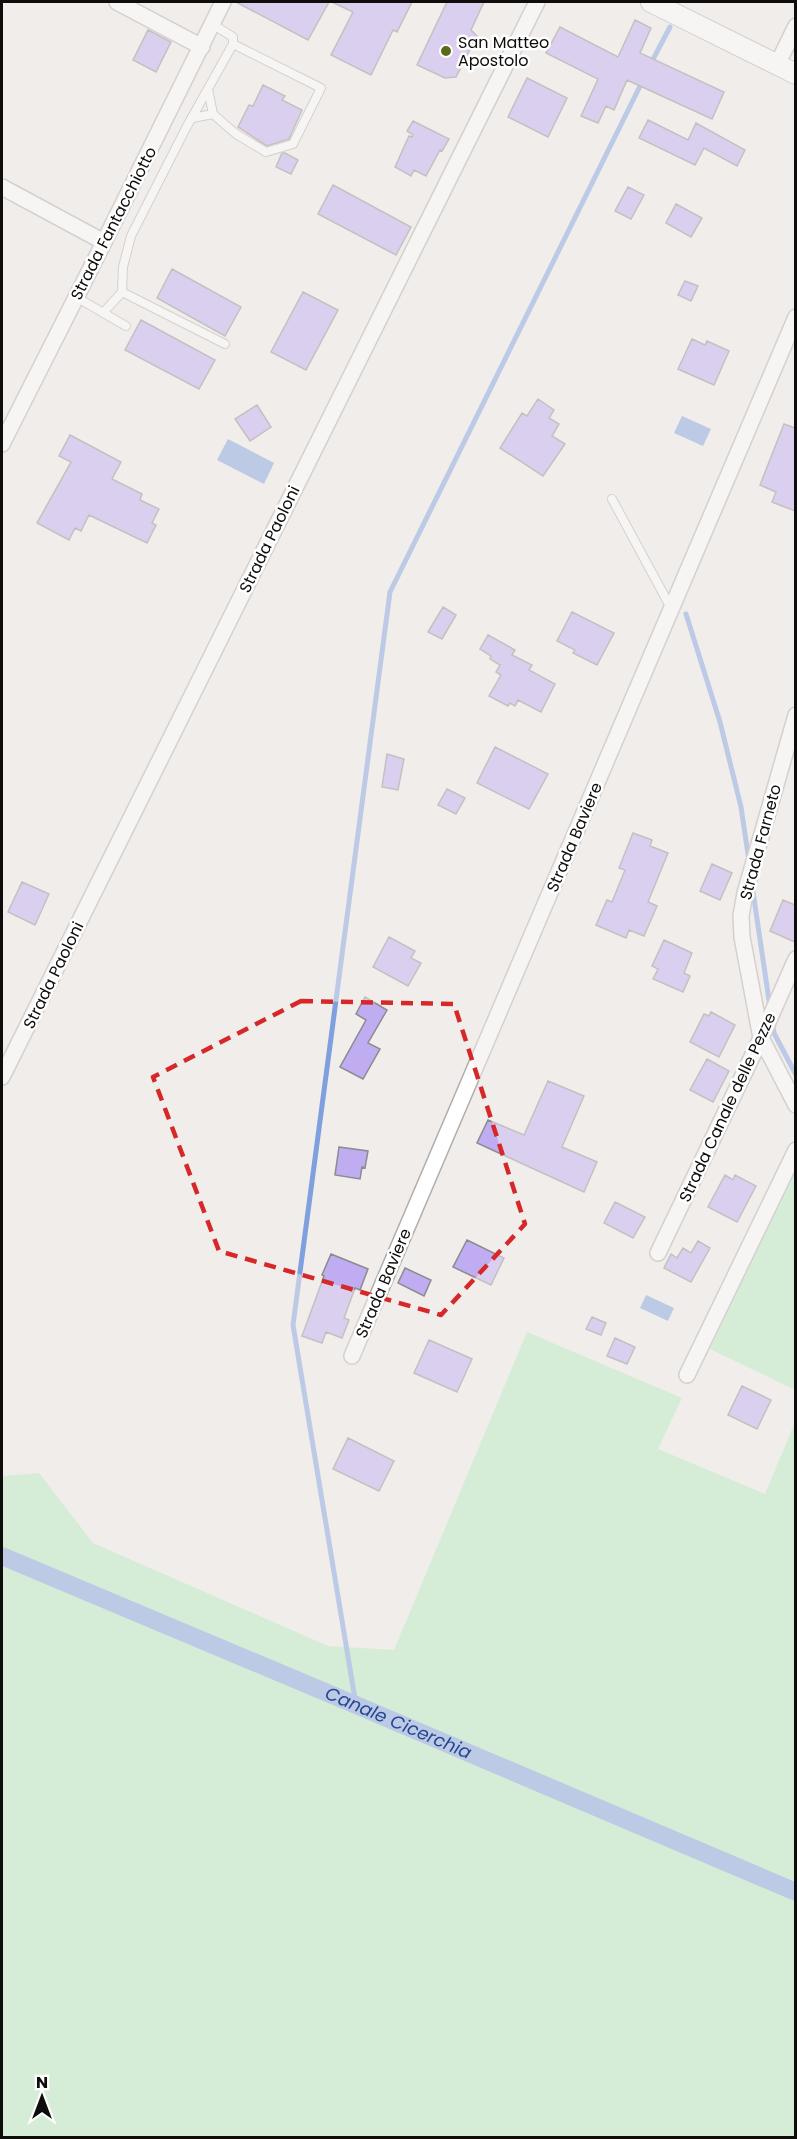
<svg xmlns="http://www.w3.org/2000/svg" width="797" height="2139" viewBox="0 0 797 2139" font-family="Poppins,sans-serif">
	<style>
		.green { fill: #b3edbf }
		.water { fill: #7f9fde }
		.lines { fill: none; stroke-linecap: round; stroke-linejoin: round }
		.stream { stroke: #7f9fde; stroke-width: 5 }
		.canal { stroke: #7f9fde; stroke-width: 18 }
		.building { fill: #bfacf1; stroke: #8c8b8e; stroke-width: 1.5 }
		.service-casing { stroke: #b1aeac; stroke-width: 10 }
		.minor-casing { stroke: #b1aeac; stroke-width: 18 }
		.tertiary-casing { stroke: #b1aeac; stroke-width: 22 }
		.service { stroke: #fff; stroke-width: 8 }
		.minor { stroke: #fff; stroke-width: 15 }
		.tertiary { stroke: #fff; stroke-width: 20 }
		.marked { fill: none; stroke: #d62828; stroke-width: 4.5; stroke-dasharray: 12 8; stroke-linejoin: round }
		.poi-dot { fill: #5b6a14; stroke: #fff; stroke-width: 2 }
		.labels { text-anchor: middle; stroke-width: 5; stroke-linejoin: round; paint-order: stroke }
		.poi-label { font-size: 16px; fill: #0e0d0c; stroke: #fff; text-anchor: start }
		.street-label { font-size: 16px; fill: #0e0d0c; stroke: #fff }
		.water-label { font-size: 18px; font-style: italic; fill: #264892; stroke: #fff }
	</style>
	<rect width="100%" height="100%" fill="#f0edeb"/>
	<path class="green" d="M795,1170V1390L710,1349Z
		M527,1332L682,1398L658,1449L765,1494L795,1422V2137H2V1476L39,1473L93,1543L328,1646L394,1650Z"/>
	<path class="water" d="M682,416L711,429L703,446L674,433Z
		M228,439L274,463L264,484L217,460Z
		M646,1295L674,1308L668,1321L640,1308Z"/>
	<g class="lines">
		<path class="stream" d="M650,65L670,27
			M686,614L720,722L741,807L749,861
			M752,885L770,1007
			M772,1022L774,1033L796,1075
			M356,1705L293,1325L390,592L642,82"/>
		<path class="canal" id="s1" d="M2,1556L356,1705L796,1892"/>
	</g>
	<path class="building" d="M236,2H329L308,40Z
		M332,2H412L397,32L393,30L371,75L331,55L353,12Z
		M447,2H484L471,30L477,36L456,77L445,78L417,65Z
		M635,20L651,28L640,53L724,92L712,119L627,80L614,110L606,106L598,123L581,116L598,79L546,53L560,27L618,57Z
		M148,30L171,42L156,72L133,60Z
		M527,78L567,98L548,137L508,117Z
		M263,85L285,96L282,100L302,110L289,139L267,146L238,127L249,105L253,106Z
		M648,120L688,140L696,123L745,150L737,166L704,148L695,165L639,138Z
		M413,121L449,139L442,151L440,150L426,176L414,170L411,176L395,167L409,136L412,137L413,135L407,131Z
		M282,153H285L298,160L291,174L276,167Z
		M333,185L411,227L396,255L318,214Z
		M628,187L644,195L631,219L615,211Z
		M676,204L702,218L691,237L666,223Z
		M172,269L241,307L225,336L157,298Z
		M685,281L698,286L691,301L678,295Z
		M303,292L338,310L306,370L271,352Z
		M141,320L215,360L199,389L125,350Z
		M692,339L705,345L707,341L729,351L714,385L678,369Z
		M538,399L554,410L549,418L559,424L552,436L565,444L543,476L500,448L522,413L527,416Z
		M257,405L271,427L250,441L235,419Z
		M784,424L795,428V511L772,502L776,492L760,485Z
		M70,435L121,462L112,479L142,494L140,500L159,509L152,523L156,525L147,543L89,515L81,531L75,528L69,540L37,523L71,462L59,456Z
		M443,607L456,615L442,639L428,632Z
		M572,612L614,633L597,665L573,653L575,650L557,641Z
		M488,635L515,650L512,655L532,665L529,670L555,684L541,712L518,700L515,706L510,703L508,706L489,696L501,675L496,672L500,665L490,659L491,656L480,649Z
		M495,747L548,774L529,809L477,783Z
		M387,754L404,759L398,790L382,787Z
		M447,789L465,798L456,814L438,805Z
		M633,833L652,840L650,846L668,853L648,902L657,906L644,936L629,930L626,938L596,925L607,900L612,902L625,870L619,868Z
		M712,864L732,873L720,900L700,891Z
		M22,882L49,894L35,925L8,912Z
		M783,900L795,905V942L770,931Z
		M389,937L415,951L411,958L421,963L408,986L373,967Z
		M664,940L692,953L684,973L690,976L683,992L653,979L658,969L652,966Z
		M365,997L387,1010L368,1043L380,1049L363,1079L340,1067L366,1020L356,1014Z
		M711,1012L735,1025L719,1057L690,1042L704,1014L709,1016Z
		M707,1059L729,1071L713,1102L690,1090Z
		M548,1081L584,1096L562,1147L597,1162L584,1192L477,1143L488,1120L524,1135Z
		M339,1147L368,1151L365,1168L362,1167L360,1179L335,1175Z
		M725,1175L733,1180L735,1175L756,1186L737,1222L708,1207Z
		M615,1202L645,1217L633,1238L604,1223Z
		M467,1240L504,1258L491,1285L453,1267Z
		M698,1241L710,1248L691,1282L664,1268L671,1254L677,1258L683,1248L691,1253Z
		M331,1254L368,1269L360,1290L355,1288L344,1318L349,1320L342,1338L326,1332L322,1343L302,1336L324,1276L322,1275Z
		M405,1268L431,1280L424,1296L398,1283Z
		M592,1317L606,1323L601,1335L586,1329Z
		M615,1338L635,1347L627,1364L607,1356Z
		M429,1340L472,1359L457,1392L414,1373Z
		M742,1386L771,1400L757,1429L728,1415Z
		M348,1438L394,1461L379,1491L333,1469Z"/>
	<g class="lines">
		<defs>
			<path id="service" d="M212,24L233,37V44L186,128L131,236L123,267L122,292L225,344
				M208,89L213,114L236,134L266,152L293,144L321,88L233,44
				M192,118L213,114
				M76,297L126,326
				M103,313L122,292
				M612,499L671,608"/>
			<path id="minor" d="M117,2L202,47
				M777,65L796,26
				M2,187L104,242
				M2,444L104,242L223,2
				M796,715L745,893L741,916L742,937L761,1038L796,1105
				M2,1077L537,2
				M658,1253L761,1038L796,959
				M352,1356L796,317
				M687,1375L796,1150"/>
			<path id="tertiary" d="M651,2L796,74"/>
		</defs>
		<use href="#service" class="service-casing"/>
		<use href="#minor" class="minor-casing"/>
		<use href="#tertiary" class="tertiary-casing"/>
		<use href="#service" class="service"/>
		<use href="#minor" class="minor"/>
		<use href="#tertiary" class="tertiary"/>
	</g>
	<path d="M0 0H797V2139H0ZM301,1001L454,1004L525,1224L441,1315L219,1251L153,1077Z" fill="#f0edeb" fill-opacity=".55" fill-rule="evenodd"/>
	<path class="marked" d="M301,1001L454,1004L525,1224L441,1315L219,1251L153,1077Z"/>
	<circle class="poi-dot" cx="446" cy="51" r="6"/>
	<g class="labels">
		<g class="poi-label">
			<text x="458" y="48">San Matteo<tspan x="458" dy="18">Apostolo</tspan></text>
		</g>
		<g class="street-label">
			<text transform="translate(113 223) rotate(-63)" y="6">Strada Fantacchiotto</text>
			<text transform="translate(269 539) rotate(-64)" y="6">Strada Paoloni</text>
			<text transform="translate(574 837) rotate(-67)" y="6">Strada Baviere</text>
			<text transform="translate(760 842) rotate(-75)" y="6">Strada Farneto</text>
			<text transform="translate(53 975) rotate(-64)" y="6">Strada Paoloni</text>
			<text transform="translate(727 1107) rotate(-65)" y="6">Strada Canale delle Pezze</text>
			<text transform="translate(383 1283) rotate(-67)" y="6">Strada Baviere</text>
		</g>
		<g class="water-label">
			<text dy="6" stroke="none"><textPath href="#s1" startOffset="430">Canale Cicerchia</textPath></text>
		</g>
	</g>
	<rect width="797" height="2139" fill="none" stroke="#0e0d0c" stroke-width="6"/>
	<g transform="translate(42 2097)" stroke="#ffffff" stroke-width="4.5" paint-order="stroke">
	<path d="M0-4.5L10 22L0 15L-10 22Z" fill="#0e0d0c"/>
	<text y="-9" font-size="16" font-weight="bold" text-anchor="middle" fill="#0e0d0c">N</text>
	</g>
</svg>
